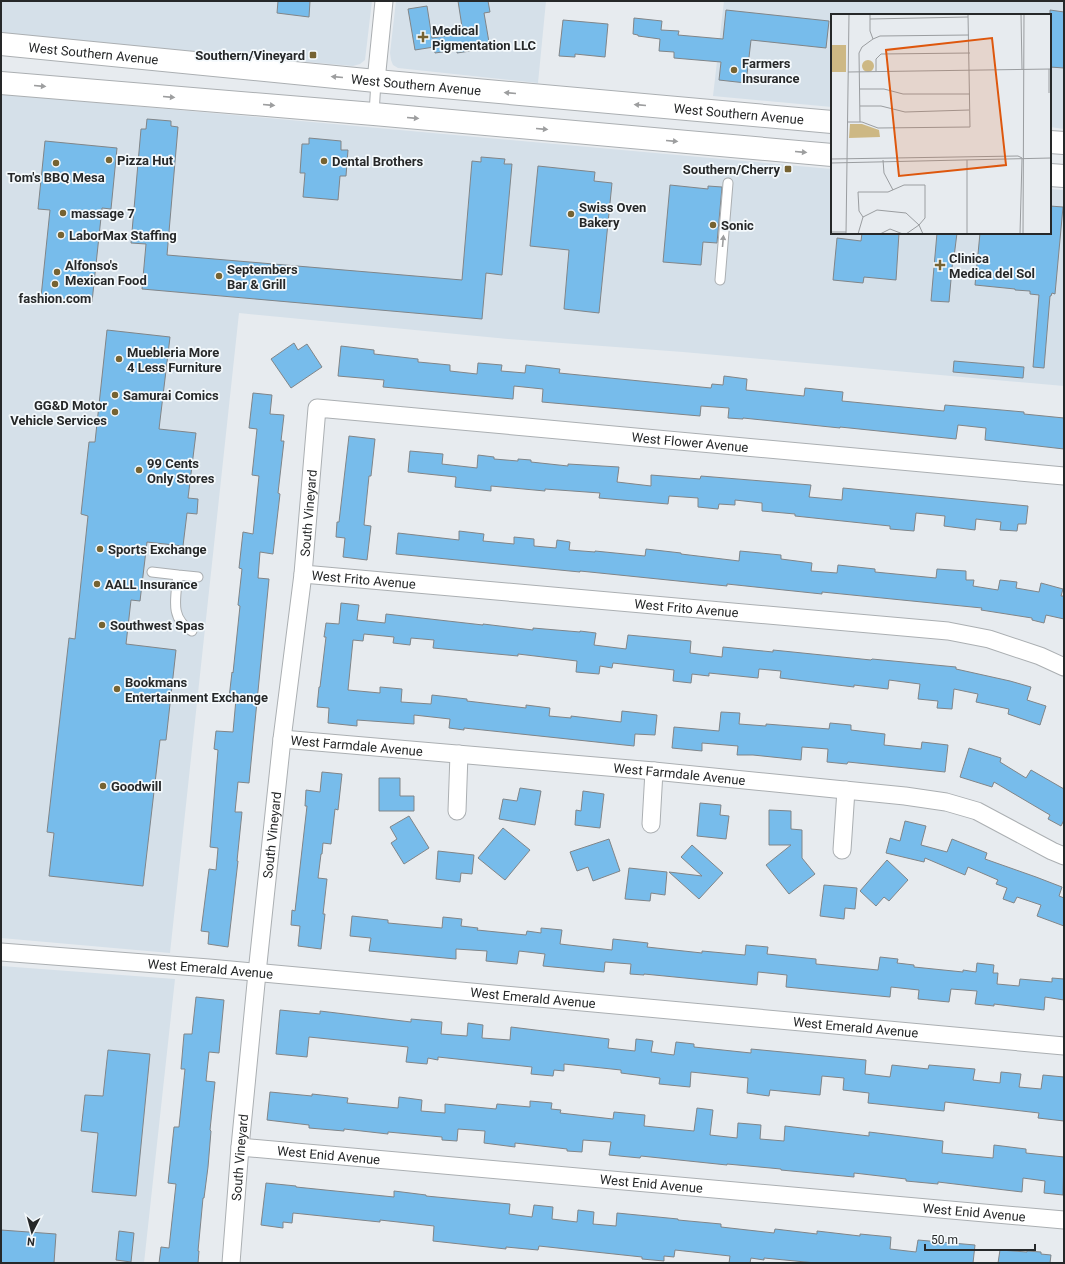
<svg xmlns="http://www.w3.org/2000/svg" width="1065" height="1264" viewBox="0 0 1065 1264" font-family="Roboto,sans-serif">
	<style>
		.built { fill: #d5e0e9 }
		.building { fill: #77bceb; stroke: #818588 }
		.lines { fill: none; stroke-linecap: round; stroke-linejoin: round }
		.lane-casing { stroke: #abafb2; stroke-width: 11 }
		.street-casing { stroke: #abafb2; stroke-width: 19 }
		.secondary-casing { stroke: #abafb2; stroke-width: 24 }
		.lane { stroke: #fff; stroke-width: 9 }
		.street { stroke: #fff; stroke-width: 17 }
		.secondary { stroke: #fff; stroke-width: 22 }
		.oneway { fill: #9d9e9f }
		.poi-dot { fill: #766332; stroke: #f4f9fc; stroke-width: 1.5 }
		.labels { text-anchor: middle; stroke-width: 3.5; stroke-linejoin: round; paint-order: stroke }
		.poi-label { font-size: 13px; font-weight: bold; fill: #262829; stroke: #f4f9fc; text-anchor: start }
		.street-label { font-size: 13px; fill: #262829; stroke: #f4f9fc }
		.inset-road { fill: none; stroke: #9a9da0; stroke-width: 1 }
		.view { fill: #de570d; fill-opacity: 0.15; stroke: #de570d; stroke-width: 2 }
		.inset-edge { fill: none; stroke: #262829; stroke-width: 2 }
	</style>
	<rect width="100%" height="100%" fill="#e7ebef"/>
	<path class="built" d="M1,1H372L365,60L360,64L353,66L1,35Z
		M396,1H546L538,83L398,68L393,65L391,60L390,53Z
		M724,1H1064V129L1050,127V15H832V107L713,96Z
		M1,94L832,169V233H1050V189L1064,190V386L683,352L508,339L239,313L170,953L1,938Z
		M1,966L175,979L144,1263H1Z"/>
	<path class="building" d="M278,1H310L309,17L277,13Z
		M458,1H488L490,12L484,13L490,48L457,53V50L435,53L434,47L415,50L408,9L427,6L432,38L463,33Z
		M726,10L829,21L826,48L751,40L746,83L719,80L721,62L674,58V52L659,51L660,39L638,36V35L633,34L634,18L662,21L661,30L679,31L678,35L723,39Z
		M1050,10L1064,12V68L1050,67Z
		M563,20L608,24L605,57L575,54V57L559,56Z
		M147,119L171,121V126L178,127L167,255L462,280L472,161L481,162V157L505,159L504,164H512L502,275L486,273L482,319L142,289L146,244L131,243L141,129H146Z
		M309,138L341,141V150H348L346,176H340L338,200L303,197L305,173H300L302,144H309Z
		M45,141L117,148L111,209L102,208L92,302L41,297L50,210L38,209Z
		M538,166L595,172L594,181L612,183L599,313L564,309L569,250L530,246Z
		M670,185L708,189V186L722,187L717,243L703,242L701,265L663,262Z
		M1050,206L1063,207L1055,294L1052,293L1051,296H1050L1044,368L1033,367L1039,295L1030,294V291L1015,290V289L975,285L980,233H1050Z
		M862,233H899L896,280L864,277L863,283L833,280L837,238L861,241Z
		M937,233H957L954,257H953L949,302L931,301Z
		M107,330L170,337L159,429L196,433L188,498L198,499L197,514L187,513L183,546L147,542L140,601L131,600L126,644L176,650L166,740H160L143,886L49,876L54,833L47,832L69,638L75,639L88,516L81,514L89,442H95Z
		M294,343L298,350L307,344L322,367L291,388L271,359Z
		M341,346L374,350V354L418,359V362L450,365V371L477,374L478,363L502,365L501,371L525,373L526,365L560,369L559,373L711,388L712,384L723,385L724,376L747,379L746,390L804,396L805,388L843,392L842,401L944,411L945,405L1024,412V414L1064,418V449L985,440L986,428L958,425L956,439L840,427V428L743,418V419L728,418L729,408L701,406L700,416L542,402L543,389L514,386L513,399L383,387L384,380L338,376Z
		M954,361L1024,367L1023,378L953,372Z
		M253,393L272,395L270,414L284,415L281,441H284L278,493L280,494L273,554L260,552L258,578L269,579L249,783L238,782L235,812H242L237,861H238L228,947L208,944L209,932L201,931L209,869L216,870L218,848L210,847L218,750L214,749L216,731L233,732L236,699L229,698L232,672L233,673L240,606L238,605L242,569L239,568L243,532L253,534L259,476L252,475L257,429L249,428Z
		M349,436L375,439L371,476H369L364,525L371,526L367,560L343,557L345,538L336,537L337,522H339Z
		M410,451L443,454L442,464L477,468L478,455L494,457V459L518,461V459L531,460V462L568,466V464L619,467L617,482L651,486V475L700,479L701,476L811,485L809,497L842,500L843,488L1028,506L1026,524H1018L1017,531L1000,530L1001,522L976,519L975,530L944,526L945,516L916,513L914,531L890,529V526L795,516V514L762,511V503L735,500V505L719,504L718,509L698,507V498L669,496L668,504L599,498L600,493L545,489V491L491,486V491L455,487L456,477L408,472Z
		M459,531L484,534L483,541L514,544V537L534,539V546L556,548L557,540L570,542L569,550L595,552V551L645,556L646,549L681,553V554L739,561L740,551L781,555V559L812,563L811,571L837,573L838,565L875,569V572L936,578L937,569L966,571V580H974L973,586L998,590L1000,580L1017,582L1016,588L1039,592L1041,583L1063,589L1061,596H1064V619L1046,615L1044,623L1032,620V618L981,610L982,608L822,592V594L727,584V586L580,571V572L396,554L398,533L459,540Z
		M341,603L359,605L357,620L385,623L386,614L483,625V624L533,630V628L580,632V631L596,633L594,645L626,649L628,635L691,641L690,653L722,657L723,647L773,652V650L871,660L872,659L956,667V669L1010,681L1031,687L1027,700L1046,706L1040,725L1008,714L1009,709L976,702L978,694L954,689L952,709L937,708L938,701L918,699L920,684L889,680L888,689L854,685V687L780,678L781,671L759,669L758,678L709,673V676L692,674L691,683L673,681L674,670L613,663L612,668L600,666L599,674L576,672L577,661L518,654V656L433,648L434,640L411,638L410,645L393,643L394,637L364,634L363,641L353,640L348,690L380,693V687L402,689L401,702L431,704L432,695L467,699V701L526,708V705L550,708L549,716L571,718V716L621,722L622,711L657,715L655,735L635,734L634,746L464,728V730L449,728L450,719L414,715V724L357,720V726L328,723L329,708L317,707L319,687H320L326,637H324L326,623L339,624Z
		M721,712L740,713L739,724L766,726V724L829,729L830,723L851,725V730L885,734L884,745L921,749L922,742L948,745L945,772L848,762L847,764L827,762L828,749L802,747L801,760L753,755H737L738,746L702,743V751L672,748L674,727L719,731Z
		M969,748L1001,758L1000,762L1026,778L1031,770L1064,789V820L1061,826L1048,819L1050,815L994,782L992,787L960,777Z
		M322,772L342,774L338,810L335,809L331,844L323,843L322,854H321L318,878L327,879L323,914H325L321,949L298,946L300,926L291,925L292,910L295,911L307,806H305L306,790L320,792Z
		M379,778H400V796H414V811H379Z
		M520,788L541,791L535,825L499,819L503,799L517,801Z
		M583,791L604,794L600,828L575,825L576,810L581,811Z
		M700,803L721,805L720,815L729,816L726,839L697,836Z
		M769,810L791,811V829L802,830V858L815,874L789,894L766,865L791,845H769Z
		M409,816L429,848L404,864L391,843L397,839L390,827Z
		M905,821L926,826L921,845L947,852L952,839L987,853L985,859L1036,877L1062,887L1059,896L1064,898V926L1037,916L1041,905L1017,897L1014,903L1003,899L1007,888L996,884L998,880L968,867L965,875L925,858L924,862L886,853L890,838L900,841Z
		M503,828L530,850L505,880L478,858Z
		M609,839L620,871L593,881L588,867L577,871L570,852Z
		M692,845L723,873L699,899L669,872L702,876L681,857Z
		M438,851L474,855L472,874L461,873L460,882L436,879Z
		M887,860L908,880L889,901L884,897L876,906L860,891Z
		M629,868L667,872L665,895L651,893L650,901L625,899Z
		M824,885L857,888L855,909L845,908L844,919L820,916Z
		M352,916L388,920V923L442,928L443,917L462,919L461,926L478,928L477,930L526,935L527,931L541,933V928L562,930L560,944L612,950L613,939L648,943L647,947L702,953V951L745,955L746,945L768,947L767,954L816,959V964L878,970L880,957L898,959L897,963L914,965V967L963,972V970L976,972L977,963L994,965L993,973H998L997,984L1019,986L1020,979L1052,982V978L1064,979V1000L1045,997L1044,1010L994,1004V1006L975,1004L977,991L951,989L949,1002L918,999L919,990L891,987L890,997L786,987L787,975L758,972L757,985L644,974V975L630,974L631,964L605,962L604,972L543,966L545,954L519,951L517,964L486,961L487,951L456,949V959L369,951L371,938L350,936Z
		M196,997L224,1000L219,1053L209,1052L206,1081L215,1082L210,1130L211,1131L208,1167L204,1198H203L198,1251H199L198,1263H159L161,1247L169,1248L176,1184L168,1183L174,1127H179L185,1069H181L184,1034H192Z
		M280,1010L320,1014V1011L411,1022V1019L442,1022L441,1034L467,1036L468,1023L483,1025L482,1038L510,1040L511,1027L609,1039L608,1048L635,1051L636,1039L653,1041L651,1052L674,1055L676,1042L694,1044V1047L751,1053V1049L866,1060L865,1074L890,1077L892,1065L928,1069L929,1065L975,1069L973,1080L1000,1083L1001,1072L1021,1074L1019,1087L1041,1089L1043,1075L1064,1077V1121L1038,1118L1039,1113L945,1102L944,1111L868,1103L869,1093L843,1090L844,1078L822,1076L820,1095L770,1090L769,1096L747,1093L748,1078L691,1072L690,1087L659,1084L660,1078L621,1073V1070L564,1064V1071L554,1070L553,1076L531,1074L532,1067L438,1057V1060L428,1058L427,1064L406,1062L408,1047L309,1037L307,1057L276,1054Z
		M108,1050L150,1054L136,1196L92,1192L98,1133L81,1131L85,1095L103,1096Z
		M270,1092L312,1096V1094L348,1098L347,1103L398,1108L399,1097L422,1100L421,1111L445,1113V1104L496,1109L497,1104L530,1107V1101L552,1103L551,1109L561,1110L560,1113L613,1119L614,1112L645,1115L644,1126L694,1131L697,1108L713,1110L710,1135L737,1138L738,1123L761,1125L760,1139L784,1141L785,1126L869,1136V1132L943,1141L942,1153L993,1158L994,1145L1026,1149V1153L1064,1157L1063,1195L1044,1193L1045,1181L1023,1178L1022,1192L938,1182V1184L906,1181V1179L854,1173V1177L781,1170V1169L727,1164V1165L641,1156L640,1158L609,1155L611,1142L583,1140L582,1152L567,1151V1149L515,1143V1147L484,1143L485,1131L458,1129L457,1141L442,1140V1137L388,1132V1134L344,1129V1131L309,1128V1125L267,1120Z
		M266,1183L296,1186V1187L394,1197V1191L426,1195V1196L510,1204L509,1214L532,1217L534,1205L553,1207L552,1219L577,1222L578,1210L594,1212L593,1224L616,1226L617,1213L678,1219V1220L721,1224V1227L774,1233L775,1229L817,1234V1231L860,1236V1234L891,1237L890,1249L916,1252L918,1240L975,1245L973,1263H816L764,1258V1260L751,1258L750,1263H729L730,1256L675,1250L674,1257L664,1256V1261L642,1259V1257L539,1246L538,1250L506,1247V1249L433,1241L434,1226L380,1220V1222L293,1213L292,1223L283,1222V1228L261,1225Z
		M1,1230L56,1234L54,1263H1Z
		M119,1231L134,1233L131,1262L116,1260Z
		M1000,1250L1027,1252V1251L1041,1252V1254L1051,1255L1050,1263H998Z"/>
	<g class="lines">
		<defs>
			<path id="lane" d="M374,114L376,81
				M720,280L728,183
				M152,572L178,575
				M192,631C169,619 176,597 178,575L198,577"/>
			<g id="street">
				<path d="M376,81L384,1"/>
				<path id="s1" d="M303,574L948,631L989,639L1040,656L1064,667"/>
				<path id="s2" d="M282,739L654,771L905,796L946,802L977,811L1052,851L1064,856"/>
				<path d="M457,811L459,754"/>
				<path d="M651,824L654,771"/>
				<path d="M842,850L846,790"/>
				<path id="s3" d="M1,952L209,968L1064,1046"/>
				<path id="s4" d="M240,1147L1064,1220"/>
				<path id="s5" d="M231,1263L240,1147L257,973L282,739L303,574L317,408L1064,476"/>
			</g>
			<g id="secondary">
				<path id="s6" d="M1,44L376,81L832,122"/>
				<path d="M1,83L374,114L832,155"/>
				<path d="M1050,142L1064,143"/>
				<path d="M1050,175L1064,176"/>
			</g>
		</defs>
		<use href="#lane" class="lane-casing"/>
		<use href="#street" class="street-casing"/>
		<use href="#secondary" class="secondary-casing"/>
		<use href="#lane" class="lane"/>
		<use href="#street" class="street"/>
		<use href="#secondary" class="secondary"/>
	</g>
	<defs><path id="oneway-solid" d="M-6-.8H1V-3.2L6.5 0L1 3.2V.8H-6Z"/></defs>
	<g class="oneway">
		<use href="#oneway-solid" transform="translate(337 77) rotate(-175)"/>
		<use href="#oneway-solid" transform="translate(40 86) rotate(5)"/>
		<use href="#oneway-solid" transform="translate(510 93) rotate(-175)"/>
		<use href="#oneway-solid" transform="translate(169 97) rotate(5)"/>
		<use href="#oneway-solid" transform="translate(269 105) rotate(5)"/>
		<use href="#oneway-solid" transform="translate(640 105) rotate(-175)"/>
		<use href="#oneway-solid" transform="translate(413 118) rotate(5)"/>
		<use href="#oneway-solid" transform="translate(542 129) rotate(5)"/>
		<use href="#oneway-solid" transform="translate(672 141) rotate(5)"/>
		<use href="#oneway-solid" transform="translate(801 152) rotate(5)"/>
		<use href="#oneway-solid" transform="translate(723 241) rotate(-85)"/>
	</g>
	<g class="poi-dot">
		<path d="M421 31h4v4h4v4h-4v4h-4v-4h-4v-4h4z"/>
		<rect x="309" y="51" width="8" height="8" rx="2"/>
		<circle cx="734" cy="70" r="4"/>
		<circle cx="109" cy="160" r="4"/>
		<circle cx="324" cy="161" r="4"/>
		<circle cx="56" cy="163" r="4"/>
		<rect x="784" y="165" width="8" height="8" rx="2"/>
		<circle cx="63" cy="213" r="4"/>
		<circle cx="571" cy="214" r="4"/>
		<circle cx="713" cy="225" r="4"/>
		<circle cx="61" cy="235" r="4"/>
		<path d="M938 259h4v4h4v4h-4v4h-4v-4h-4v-4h4z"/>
		<circle cx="57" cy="272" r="4"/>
		<circle cx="219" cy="276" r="4"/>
		<circle cx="55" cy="284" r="4"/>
		<circle cx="119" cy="359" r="4"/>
		<circle cx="115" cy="395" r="4"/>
		<circle cx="115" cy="412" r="4"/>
		<circle cx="139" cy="470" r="4"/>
		<circle cx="100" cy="549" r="4"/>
		<circle cx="97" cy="584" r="4"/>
		<circle cx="102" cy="625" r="4"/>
		<circle cx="117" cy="689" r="4"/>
		<circle cx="103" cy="786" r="4"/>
	</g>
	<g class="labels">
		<g class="poi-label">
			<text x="432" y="35">Medical<tspan x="432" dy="15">Pigmentation LLC</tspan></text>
			<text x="305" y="60" text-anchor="end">Southern/Vineyard</text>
			<text x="742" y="68">Farmers<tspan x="742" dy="15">Insurance</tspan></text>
			<text x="117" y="165">Pizza Hut</text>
			<text x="332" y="166">Dental Brothers</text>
			<text x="780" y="174" text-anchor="end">Southern/Cherry</text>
			<text x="56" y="182" text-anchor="middle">Tom's BBQ Mesa</text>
			<text x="579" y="212">Swiss Oven<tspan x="579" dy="15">Bakery</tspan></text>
			<text x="71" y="218">massage 7</text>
			<text x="721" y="230">Sonic</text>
			<text x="69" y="240">LaborMax Staffing</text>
			<text x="949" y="263">Clinica<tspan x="949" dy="15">Medica del Sol</tspan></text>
			<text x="65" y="270">Alfonso's<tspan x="65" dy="15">Mexican Food</tspan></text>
			<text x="227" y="274">Septembers<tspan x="227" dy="15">Bar &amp; Grill</tspan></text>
			<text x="55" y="303" text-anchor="middle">fashion.com</text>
			<text x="127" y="357">Muebleria More<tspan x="127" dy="15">4 Less Furniture</tspan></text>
			<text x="123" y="400">Samurai Comics</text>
			<text x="107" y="410" text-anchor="end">GG&amp;D Motor<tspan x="107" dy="15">Vehicle Services</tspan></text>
			<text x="147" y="468">99 Cents<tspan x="147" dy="15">Only Stores</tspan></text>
			<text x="108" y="554">Sports Exchange</text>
			<text x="105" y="589">AALL Insurance</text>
			<text x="110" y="630">Southwest Spas</text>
			<text x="125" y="687">Bookmans<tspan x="125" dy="15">Entertainment Exchange</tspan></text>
			<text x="111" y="791">Goodwill</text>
		</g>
		<g class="street-label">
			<text dy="5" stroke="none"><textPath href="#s6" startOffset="93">West Southern Avenue</textPath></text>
			<text dy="5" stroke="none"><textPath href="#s6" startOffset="417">West Southern Avenue</textPath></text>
			<text dy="5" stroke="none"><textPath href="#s6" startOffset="741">West Southern Avenue</textPath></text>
			<text dy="5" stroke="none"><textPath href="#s5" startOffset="1234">West Flower Avenue</textPath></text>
			<text dy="5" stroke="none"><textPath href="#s5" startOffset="754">South Vineyard</textPath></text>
			<text dy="5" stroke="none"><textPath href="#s1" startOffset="61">West Frito Avenue</textPath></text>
			<text dy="5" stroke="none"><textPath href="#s1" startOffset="385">West Frito Avenue</textPath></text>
			<text dy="5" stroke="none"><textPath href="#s2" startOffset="75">West Farmdale Avenue</textPath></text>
			<text dy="5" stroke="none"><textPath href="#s2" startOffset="399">West Farmdale Avenue</textPath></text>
			<text dy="5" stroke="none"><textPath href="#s5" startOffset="430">South Vineyard</textPath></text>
			<text dy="5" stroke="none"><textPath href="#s3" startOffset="210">West Emerald Avenue</textPath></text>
			<text dy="5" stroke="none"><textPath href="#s3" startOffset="534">West Emerald Avenue</textPath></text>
			<text dy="5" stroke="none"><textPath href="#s3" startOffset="858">West Emerald Avenue</textPath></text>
			<text dy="5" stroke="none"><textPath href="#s4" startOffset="89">West Enid Avenue</textPath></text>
			<text dy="5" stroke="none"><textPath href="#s5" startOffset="106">South Vineyard</textPath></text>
			<text dy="5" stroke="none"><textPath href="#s4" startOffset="413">West Enid Avenue</textPath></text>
			<text dy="5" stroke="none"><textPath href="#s4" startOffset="737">West Enid Avenue</textPath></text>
		</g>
	</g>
	<g transform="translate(831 14)">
		<rect width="220" height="220" fill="#e7ebef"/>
		<path d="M0,31H15V58H0ZM31 52a6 6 0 1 1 12 0a6 6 0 1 1-12 0ZM19,110H31L48,116L49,123L18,124Z" fill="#cdb884"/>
		<path class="inset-road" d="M190,0L191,55M39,5L137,3M42,25L49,22L138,21M218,55V79M45,57V45L50,40L139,39M17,58L220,55M29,75H53L72,80H139M29,92H50L74,98L138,96M16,108H31L47,114L139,113L137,0M29,108L28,39L31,33L42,25L39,17V0M0,145L187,142L191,144M52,146L53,159L62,176M0,149L220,144M220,191V218M32,203L46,196L75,199L88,211L75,220M0,218H15M15,220L18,0M27,220L32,203L28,197L27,178H57L73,171H94V204L88,211L92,220M49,220L59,215L72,220M136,220V146M189,220L191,145M192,220L193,0"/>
		<path class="view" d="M161,24L175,151L68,162L55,36Z"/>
		<rect width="220" height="220" class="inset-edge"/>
	</g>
	<rect width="1065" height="1264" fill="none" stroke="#262829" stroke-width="4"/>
	<g transform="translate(32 1232) rotate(186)" stroke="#f4f9fc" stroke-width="3" paint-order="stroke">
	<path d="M0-3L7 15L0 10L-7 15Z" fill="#262829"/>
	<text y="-6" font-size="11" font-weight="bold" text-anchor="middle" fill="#262829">N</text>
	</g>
	<path d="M925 1244v6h110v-6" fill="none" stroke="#262829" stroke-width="2"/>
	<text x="931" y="1244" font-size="12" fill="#262829" stroke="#f4f9fc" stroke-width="3" paint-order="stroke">50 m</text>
</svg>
